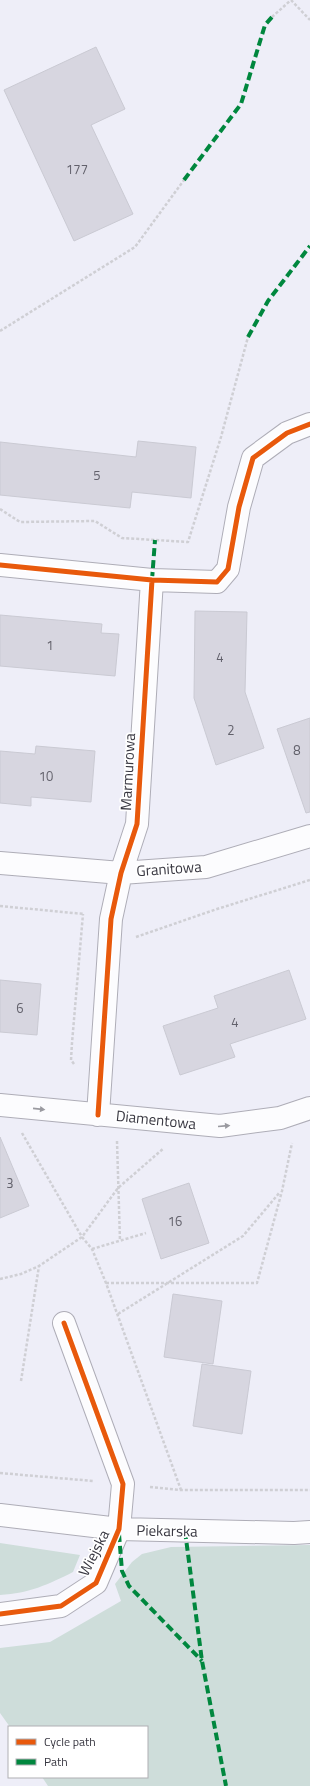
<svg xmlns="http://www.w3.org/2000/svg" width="310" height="1786" viewBox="0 0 310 1786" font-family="'Titillium Web',sans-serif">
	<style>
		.green { fill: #ceddda }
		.building { fill: #d7d6e0; stroke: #cacad3 }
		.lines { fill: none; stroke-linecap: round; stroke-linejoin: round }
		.minor-casing { stroke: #aeadb7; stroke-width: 24 }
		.path { stroke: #cfcfd4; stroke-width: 2.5; stroke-dasharray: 3 2; stroke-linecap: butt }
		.minor { stroke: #fcfcfe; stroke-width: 22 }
		.quiet { stroke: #00873e; stroke-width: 4; stroke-dasharray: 8 4; stroke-linecap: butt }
		.cycleway-casing { stroke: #fff; stroke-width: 8 }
		.cycleway { stroke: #e8590c; stroke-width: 5 }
		.oneway { fill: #9a9aa0 }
		.labels { text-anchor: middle; stroke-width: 3.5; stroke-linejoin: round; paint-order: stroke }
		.number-label { font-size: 13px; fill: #62616b }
		.street-label { font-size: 15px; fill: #383741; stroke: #fff }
	</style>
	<rect width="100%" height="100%" fill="#eeeef8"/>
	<path class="green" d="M0,1543L80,1555L73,1572C47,1585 30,1593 0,1595Z
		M310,1545V1786H48L42,1777H147V1727H10L0,1713V1648L50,1642L121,1601L115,1584L132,1562L142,1554L171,1547Z"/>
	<path class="building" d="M96,47L125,109L91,125L133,214L74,241L4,90Z
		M138,441L196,447L191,498L132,492L130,508L0,495V442L136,457Z
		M195,611L247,612L245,692L264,748L216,765L194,698Z
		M0,615L102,624L101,633L119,634L115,676L0,666Z
		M310,718V812L306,813L277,729Z
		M36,746L95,751L91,802L31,797V806L0,803V751L35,754Z
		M289,970L306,1019L230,1044L235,1057L180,1075L163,1026L218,1008L214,996Z
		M0,980L41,984L37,1035L0,1032Z
		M0,1137L29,1206L0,1218Z
		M189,1183L209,1243L161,1259L142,1199Z
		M173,1294L222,1301L213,1364L164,1357Z
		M202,1364L251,1371L242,1434L193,1426Z"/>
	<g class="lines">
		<defs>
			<path id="minor" d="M0,565L152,580L217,582L228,569L239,507L253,458L287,433L310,424
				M0,863L121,873L206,867L310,836
				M0,1105L220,1126L280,1118L310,1108
				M98,1115L111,919L121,873L137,824L152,580
				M0,1515L119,1529L294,1533L310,1532
				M0,1614L61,1606L96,1583L119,1529L123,1484L64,1323"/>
		</defs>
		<use href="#minor" class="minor-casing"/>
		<path class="path" d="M291,0L310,20
			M272,17L291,0
			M0,331L135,247L184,180
			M0,509L20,522L95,521L122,538L188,542L221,437L248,337
			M0,906L84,914
			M136,937L217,909L310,880
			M74,1064L71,1060L72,1043L83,914
			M22,1133L82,1237L92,1249L106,1283L181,1490
			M117,1141L120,1241
			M92,1249L146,1233
			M0,1279L21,1274L39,1266L82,1237L118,1188L164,1148
			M106,1283H257L282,1191L292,1143
			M118,1314L243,1236L280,1192
			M21,1381L39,1266
			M0,1473L93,1481
			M150,1487L181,1490H310"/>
		<use href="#minor" class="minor"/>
		<path class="quiet" d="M184,180L241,104L265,25L272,17
			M248,337L268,301L310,246
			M152,580L155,540
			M185,1531L202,1661L226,1786
			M119,1534L122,1571L129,1586L202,1661"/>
		<defs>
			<path id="cycleway" d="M0,565L152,580L217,582L228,569L239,507L253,458L287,433L310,424
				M98,1115L111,919L121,873L137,824L152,580
				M0,1614L61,1606L96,1583L119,1529L123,1484L64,1323"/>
		</defs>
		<use href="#cycleway" class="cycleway-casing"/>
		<use href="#cycleway" class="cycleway"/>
	</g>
	<defs><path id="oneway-solid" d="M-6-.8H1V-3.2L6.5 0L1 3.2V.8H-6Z"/></defs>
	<g class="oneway">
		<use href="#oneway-solid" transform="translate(39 1109) rotate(6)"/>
		<use href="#oneway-solid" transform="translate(224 1126) rotate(-5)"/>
	</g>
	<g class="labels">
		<g class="number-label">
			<text x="77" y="174">177</text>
			<text x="97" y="480">5</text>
			<text x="50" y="650">1</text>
			<text x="220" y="662">4</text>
			<text x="231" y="735">2</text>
			<text x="297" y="755">8</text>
			<text x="46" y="781">10</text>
			<text x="20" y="1013">6</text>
			<text x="235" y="1027">4</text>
			<text x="10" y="1188">3</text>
			<text x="175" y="1226">16</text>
		</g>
		<g class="street-label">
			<text transform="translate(128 772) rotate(-87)" y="5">Marmurowa</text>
			<text transform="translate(169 869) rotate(-4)" y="5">Granitowa</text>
			<text transform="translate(156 1120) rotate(6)" y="5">Diamentowa</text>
			<text transform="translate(167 1531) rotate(1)" y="5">Piekarska</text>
			<text transform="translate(94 1553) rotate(-63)" y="5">Wiejska</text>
		</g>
	</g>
	<rect x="8" y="1726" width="140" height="52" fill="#ffffff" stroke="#afafb3"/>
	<rect x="16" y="1739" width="20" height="6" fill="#e8590c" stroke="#afafb3"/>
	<text x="44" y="1746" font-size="12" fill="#383741">Cycle path</text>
	<rect x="16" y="1759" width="20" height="6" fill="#00873e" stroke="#afafb3"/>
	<text x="44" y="1766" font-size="12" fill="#383741">Path</text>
</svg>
